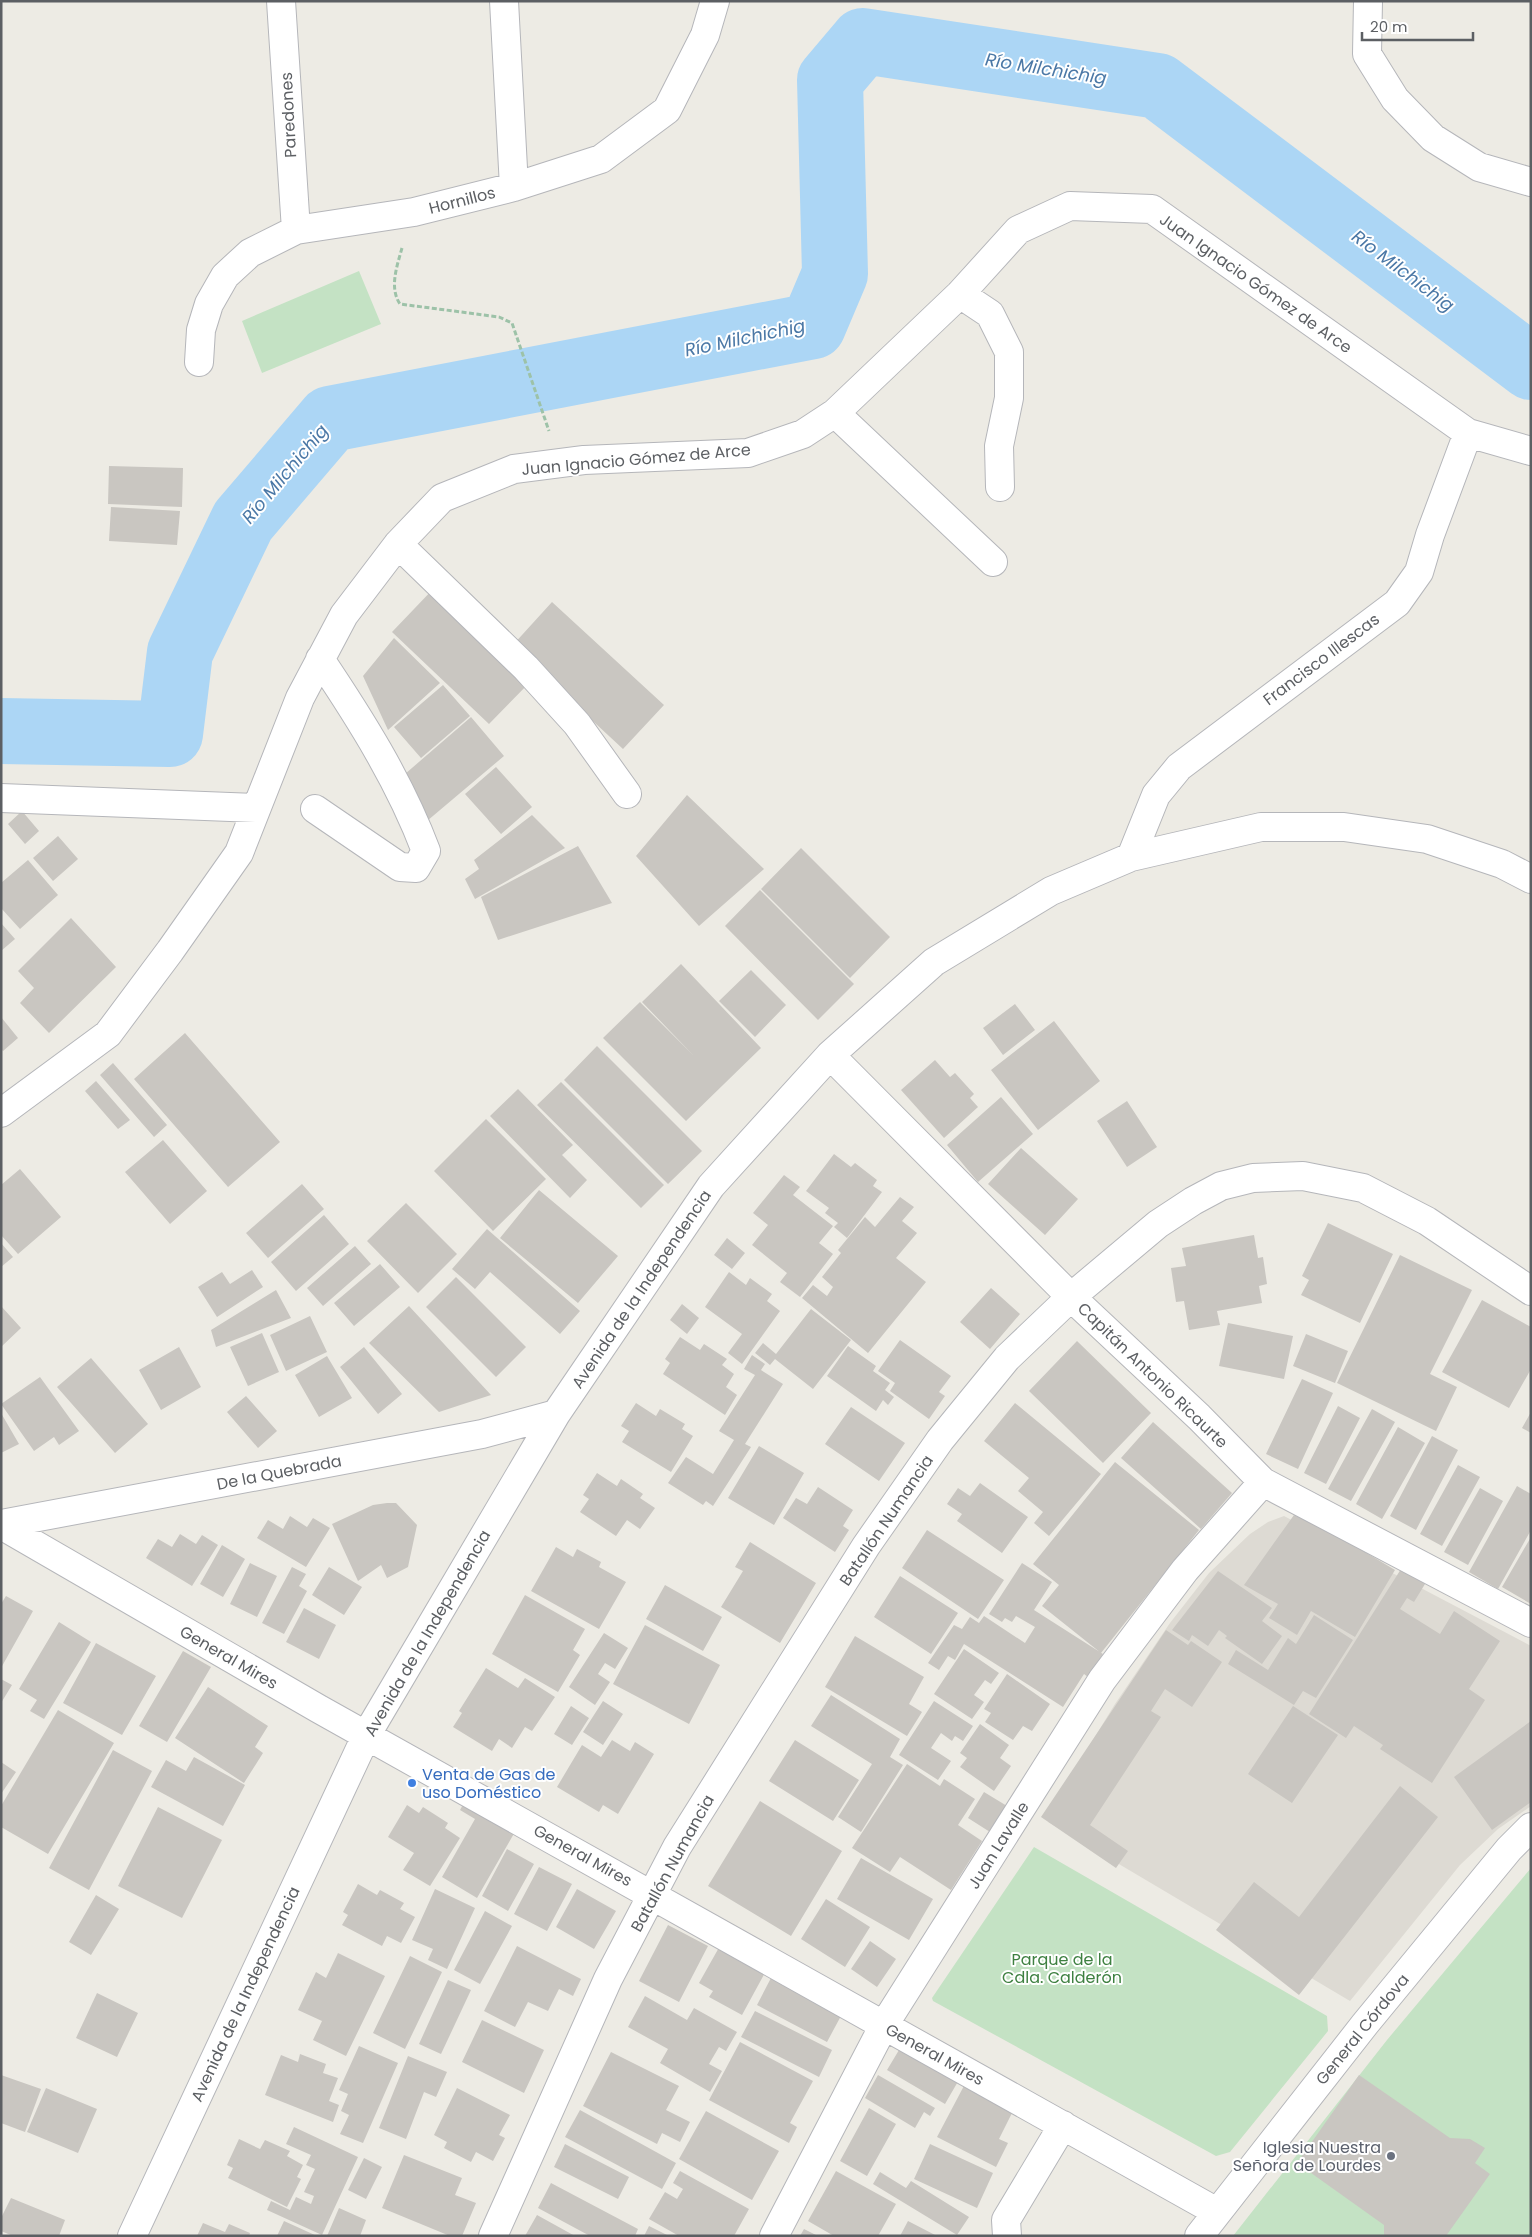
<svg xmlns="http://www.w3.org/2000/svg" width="1532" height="2237" viewBox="0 0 1532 2237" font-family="Poppins,sans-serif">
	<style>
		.education { fill: #dddad3 }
		.green { fill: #c4e2c4 }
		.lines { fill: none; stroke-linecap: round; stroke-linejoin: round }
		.river { stroke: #acd6f5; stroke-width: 66 }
		.building { fill: #c9c6c1 }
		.minor-casing { stroke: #b5b6ba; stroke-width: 30 }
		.path { stroke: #9dc2a8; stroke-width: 3; stroke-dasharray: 5 2.5; stroke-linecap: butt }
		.minor { stroke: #fff; stroke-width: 28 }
		.shop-dot { fill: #3f7fe0; stroke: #fff; stroke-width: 2 }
		.worship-dot { fill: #6b7280; stroke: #fff; stroke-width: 2 }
		.labels { text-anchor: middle; stroke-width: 4; stroke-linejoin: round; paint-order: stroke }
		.street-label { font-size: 16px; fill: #5c5f63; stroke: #fff }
		.shop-label { font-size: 16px; fill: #366cbe; stroke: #fff; text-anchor: start }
		.park-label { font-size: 16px; fill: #3e8041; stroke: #fff }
		.worship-label { font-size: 16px; fill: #5b616d; stroke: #fff; text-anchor: end }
		.water-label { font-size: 18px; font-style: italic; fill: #4b78a6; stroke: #fff }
	</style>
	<rect width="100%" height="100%" fill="#edebe4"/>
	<path class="education" d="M1284,1516L1531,1646V1806L1498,1829L1460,1865L1350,2001L1048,1822L1077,1766L1115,1704L1170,1623L1209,1573L1250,1534L1268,1522Z"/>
	<path class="green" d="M359,271L381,324L262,373L242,321Z
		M1034,1847L1327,2016L1328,2031L1230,2152L1216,2156L933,2001L932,1998Z
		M1531,1868V2236H1233L1387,2040Z"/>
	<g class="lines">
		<path class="river" d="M1,731L170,734L180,652L243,521L330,419L813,326L835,274L830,80L863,41L1158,86L1531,367"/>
	</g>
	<path class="building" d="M109,466L183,468L182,507L108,504Z
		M111,507L180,511L177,545L109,541Z
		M436,586L533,679L489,724L392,632Z
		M552,602L664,705L623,749L512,646Z
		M394,638L440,683L388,730L363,676Z
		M443,685L470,716L421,758L394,727Z
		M471,717L504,756L427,821L405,774Z
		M496,767L532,807L501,834L465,794Z
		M687,795L764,869L699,926L636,856Z
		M22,811L39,831L25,844L8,824Z
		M532,815L565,848L475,899L465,879L479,869L474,860Z
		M58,836L78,859L53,881L33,858Z
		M578,846L612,903L498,940L481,897Z
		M801,848L890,937L850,978L761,889Z
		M28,860L58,895L20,929L1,908V883Z
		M760,890L854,984L818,1020L725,926Z
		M71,918L116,967L49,1033L20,1003L34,988L18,971Z
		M1,923L15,939L1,951Z
		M681,964L761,1048L686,1121L603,1038L640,1002L694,1056L642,1002Z
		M751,970L786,1005L755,1037L719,1001Z
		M1015,1004L1035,1030L1003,1055L983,1028Z
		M1,1017L18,1038L3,1051L1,1049Z
		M1054,1021L1100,1081L1038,1130L991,1070Z
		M185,1033L280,1142L228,1187L134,1079Z
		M597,1046L702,1151L668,1184L564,1080Z
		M935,1060L950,1077L955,1073L974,1094L970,1098L978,1107L944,1138L901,1090Z
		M113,1063L167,1125L154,1137L100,1075Z
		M96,1081L130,1120L118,1129L85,1091Z
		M561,1082L664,1185L641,1208L537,1105Z
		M518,1089L573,1145L562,1155L587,1180L570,1198L490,1116Z
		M1001,1097L1033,1134L978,1182L947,1145Z
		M1127,1101L1157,1147L1127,1167L1097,1121Z
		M486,1119L546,1179L493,1231L434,1171Z
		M163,1140L207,1191L170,1224L125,1172Z
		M1021,1148L1078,1199L1045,1235L988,1184Z
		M834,1154L851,1167L855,1163L877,1180L873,1186L882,1192L847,1238L834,1227L838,1223L825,1213L829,1208L806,1191Z
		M20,1169L61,1217L18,1254L1,1235V1185Z
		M784,1175L800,1187L793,1195L833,1226L819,1243L833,1254L800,1297L780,1282L787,1273L752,1245L768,1225L753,1213Z
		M302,1184L324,1209L268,1258L246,1233Z
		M539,1190L618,1256L578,1303L500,1238Z
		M900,1197L914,1207L902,1221L917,1233L896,1258L926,1282L868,1353L802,1298L813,1285L827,1296L833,1287L822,1277L841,1253L838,1250L865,1217L875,1227Z
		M406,1203L457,1254L418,1293L367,1241Z
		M324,1215L349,1244L296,1291L271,1262Z
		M1328,1223L1393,1254L1360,1323L1301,1295L1309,1280L1302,1276Z
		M487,1229L580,1311L560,1334L490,1272L475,1289L452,1269Z
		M1254,1235L1258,1258L1263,1257L1267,1284L1259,1286L1262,1303L1217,1311L1220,1325L1189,1330L1184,1301L1176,1302L1171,1268L1186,1266L1182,1248Z
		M727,1238L745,1253L732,1269L714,1255Z
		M1,1243L13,1257L1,1267Z
		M355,1246L371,1264L323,1306L307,1288Z
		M1400,1255L1472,1290L1430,1374L1457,1387L1436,1431L1337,1383Z
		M380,1264L400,1287L354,1326L334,1303Z
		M252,1270L263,1287L217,1317L198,1287L222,1272L230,1284Z
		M729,1272L746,1285L750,1278L772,1294L767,1301L780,1311L742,1364L728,1353L742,1334L705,1307Z
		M456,1277L526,1347L496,1377L426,1307Z
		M991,1288L1020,1314L990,1349L960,1322Z
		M276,1290L291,1318L216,1347L211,1330Z
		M1482,1300L1531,1327V1369L1509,1408L1442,1372Z
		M682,1304L699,1318L687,1334L670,1320Z
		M1,1306L21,1328L1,1347Z
		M409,1306L491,1395L439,1412L369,1343Z
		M811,1309L851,1340L813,1389L775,1359L770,1365L755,1353L763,1343L776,1354Z
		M310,1316L327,1352L286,1371L270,1335Z
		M1228,1323L1293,1336L1284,1379L1219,1366Z
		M262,1333L279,1372L248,1386L230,1347Z
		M1306,1334L1348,1351L1335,1383L1293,1366Z
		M680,1337L700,1350L704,1344L727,1359L722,1365L734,1374L726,1387L737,1395L725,1415L663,1374L670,1363L665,1359Z
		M900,1340L951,1376L939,1392L945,1396L929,1419L890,1391L895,1383L878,1371Z
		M1077,1341L1151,1413L1103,1463L1029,1391Z
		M848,1346L876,1366L873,1371L890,1383L885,1390L894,1397L888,1405L883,1400L876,1411L827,1376Z
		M179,1347L201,1387L161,1410L139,1370Z
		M364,1347L402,1394L378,1414L340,1367Z
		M752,1355L765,1364L761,1370L783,1384L745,1444L751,1447L713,1506L706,1501L703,1505L668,1483L686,1457L713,1474L734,1440L719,1431L755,1375L744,1369Z
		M327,1356L352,1398L319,1417L295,1375Z
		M91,1358L148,1424L115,1453L57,1387Z
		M40,1377L79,1431L59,1445L54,1437L34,1451L1,1404Z
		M1302,1379L1333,1393L1298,1469L1266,1454Z
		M246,1396L277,1431L258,1448L227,1412Z
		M636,1403L656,1416L660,1409L685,1424L682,1429L693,1436L671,1472L622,1442L629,1431L621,1426Z
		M1015,1403L1101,1474L1049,1536L1034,1523L1043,1512L1018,1491L1029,1478L984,1441Z
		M1338,1406L1360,1418L1326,1484L1304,1473Z
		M851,1407L905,1443L879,1481L825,1444Z
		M1372,1409L1395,1422L1351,1501L1328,1489Z
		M1531,1412V1433L1522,1428Z
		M1,1413L19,1444L1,1453Z
		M1153,1422L1232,1493L1201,1529L1121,1458Z
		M1398,1427L1425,1443L1382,1519L1356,1504Z
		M1432,1436L1458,1450L1416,1530L1390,1516Z
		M759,1446L804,1473L774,1525L728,1498Z
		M1115,1462L1199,1530L1101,1653L1042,1606L1059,1585L1033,1564Z
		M1458,1465L1480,1477L1442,1546L1420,1534Z
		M597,1473L617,1486L621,1479L643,1494L640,1498L655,1508L640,1529L627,1520L616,1536L580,1512L589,1499L583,1495Z
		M980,1483L1028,1517L1002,1553L957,1521L962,1514L947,1504L958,1488L970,1496Z
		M1517,1486L1531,1494V1530L1498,1589L1469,1572Z
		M818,1487L853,1510L843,1526L849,1530L835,1552L783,1518L796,1498L807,1504Z
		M1480,1488L1503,1501L1468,1565L1444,1552Z
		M387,1503H396L417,1525L408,1567L387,1578L381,1565L358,1581L332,1524L373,1505Z
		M1294,1515L1335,1534L1395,1570L1355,1637L1311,1611L1297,1635L1269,1618L1278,1604L1244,1585Z
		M290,1516L307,1527L313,1518L330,1528L306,1567L257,1538L268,1520L283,1529Z
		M927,1530L1004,1580L978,1619L902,1568Z
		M180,1534L196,1544L202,1535L218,1545L192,1586L146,1558L158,1539L172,1547Z
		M1531,1537V1604L1502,1587Z
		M750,1542L816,1583L780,1643L721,1607L743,1571L735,1567Z
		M222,1545L245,1559L223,1597L200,1584Z
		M556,1547L573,1557L577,1549L601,1562L599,1567L626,1582L599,1629L531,1591Z
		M250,1563L277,1576L257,1617L230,1604Z
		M1022,1563L1052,1582L1034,1610L1103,1654L1088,1677L1084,1674L1063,1707L964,1644L955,1660L948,1656L939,1670L928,1663L954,1625L962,1629L970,1617L979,1623L984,1616L1025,1643L1035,1627L1016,1616L1012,1622L1005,1618L1002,1622L989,1614Z
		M292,1567L306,1574L299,1586L307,1591L284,1634L262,1623Z
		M329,1567L362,1587L344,1615L312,1595Z
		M1401,1569L1425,1584L1414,1602L1407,1598L1400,1609L1440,1634L1454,1611L1500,1641L1469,1689L1485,1700L1432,1783L1380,1749L1383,1745L1354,1726L1346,1738L1309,1714Z
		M1218,1571L1272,1608L1262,1621L1282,1636L1262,1664L1225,1638L1227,1636L1219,1630L1208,1646L1192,1635L1189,1641L1172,1630Z
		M900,1576L958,1613L931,1654L874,1617Z
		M665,1585L722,1617L703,1651L646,1619Z
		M525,1595L585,1629L573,1650L580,1655L558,1692L492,1654Z
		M6,1596L33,1611L1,1668V1604Z
		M304,1608L336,1625L319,1659L286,1642Z
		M1314,1615L1353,1640L1316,1698L1303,1691L1294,1705L1228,1664L1236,1650L1268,1670L1288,1638L1296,1644Z
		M59,1622L91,1642L44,1719L30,1711L37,1700L19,1689Z
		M645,1625L720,1665L689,1724L613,1684Z
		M1166,1630L1188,1645L1191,1641L1222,1662L1192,1707L1165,1689L1151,1711L1161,1717L1090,1825L1128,1851L1116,1868L1041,1817Z
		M604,1633L628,1648L615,1669L605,1663L598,1674L610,1682L595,1705L569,1687Z
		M855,1636L924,1677L909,1704L922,1712L907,1736L825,1687Z
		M96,1643L156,1676L122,1735L63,1703Z
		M964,1649L999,1673L991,1684L985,1680L974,1695L984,1702L972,1719L934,1694Z
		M183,1651L211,1667L167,1742L139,1726Z
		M486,1668L518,1688L525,1678L555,1697L532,1731L525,1727L512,1748L499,1739L492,1751L453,1727L462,1713L459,1711Z
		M1007,1674L1050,1704L1032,1731L1023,1726L1013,1740L985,1722L991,1713L984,1709Z
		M1,1679L12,1685L1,1703Z
		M208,1687L268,1726L255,1747L263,1753L244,1783L175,1738Z
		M831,1695L900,1739L890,1757L903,1765L861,1832L838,1817L872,1764L811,1726Z
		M603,1701L623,1714L603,1745L583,1732Z
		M934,1701L973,1726L963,1741L955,1736L952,1741L941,1733L931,1748L951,1761L938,1780L899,1755Z
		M571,1706L589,1718L572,1745L554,1734Z
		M1293,1706L1338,1735L1292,1803L1248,1774Z
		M58,1710L114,1743L48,1854L1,1827V1806Z
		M1531,1721V1802L1492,1830L1454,1777Z
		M980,1724L1009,1745L1000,1758L1011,1766L994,1791L960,1767L967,1758L960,1753Z
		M612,1740L630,1751L635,1742L654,1754L618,1814L603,1805L599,1812L557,1787L582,1745L601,1757Z
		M795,1740L859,1780L833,1821L769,1781Z
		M113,1750L152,1771L89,1890L49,1868Z
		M194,1757L245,1785L223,1826L151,1787L166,1760L186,1771Z
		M1,1762L16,1772L1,1794Z
		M907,1764L940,1786L944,1779L975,1799L958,1825L982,1841L951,1890L900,1857L890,1872L852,1848Z
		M1400,1786L1438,1817L1299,1995L1216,1930L1254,1882L1299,1917Z
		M984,1792L1007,1806L990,1832L968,1818Z
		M465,1801L516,1830L477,1898L442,1877L475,1819L460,1810Z
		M760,1801L842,1851L791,1936L708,1886Z
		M407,1805L419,1813L423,1807L448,1823L445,1828L460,1838L430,1886L403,1870L414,1853L388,1837Z
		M158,1807L222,1840L182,1918L118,1886Z
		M507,1849L534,1864L508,1911L482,1896Z
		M861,1858L933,1899L909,1940L837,1899Z
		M539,1867L572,1884L547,1931L514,1914Z
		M358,1884L377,1895L380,1890L404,1903L400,1909L415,1917L401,1943L387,1936L382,1946L342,1925L348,1915L343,1912Z
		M435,1889L475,1908L447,1969L428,1960L433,1949L412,1940Z
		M577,1889L616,1911L594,1949L556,1927Z
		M96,1895L119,1909L91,1955L69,1942Z
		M826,1899L870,1927L845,1967L801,1939Z
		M485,1911L512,1926L480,1984L454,1970Z
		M668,1925L708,1946L679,2002L639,1981Z
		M870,1941L896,1959L877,1987L851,1969Z
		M721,1944L767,1969L742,2015L709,1997L713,1991L699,1983Z
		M517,1946L581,1979L573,1996L559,1989L548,2011L528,2002L515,2027L484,2011Z
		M338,1953L385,1976L346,2056L313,2040L322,2021L298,2010L316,1972L326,1978Z
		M410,1956L442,1972L405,2049L373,2033Z
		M772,1976L842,2014L827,2042L757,2005Z
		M448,1980L471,1990L441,2054L419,2044Z
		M97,1993L138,2013L117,2057L76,2038Z
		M645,1996L687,2020L694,2008L737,2032L726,2051L719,2047L709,2064L722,2071L710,2092L660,2063L668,2049L628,2027Z
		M755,2011L832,2050L819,2077L741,2037Z
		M482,2020L544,2050L524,2093L462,2062Z
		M740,2042L813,2081L790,2123L797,2127L789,2143L709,2100Z
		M902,2045L960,2078L945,2104L887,2070Z
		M359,2046L398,2063L363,2143L340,2134L349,2115L341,2111L348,2094L339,2090Z
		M611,2052L679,2086L666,2110L690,2122L680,2142L662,2133L657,2144L583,2106Z
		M300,2054L326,2064L323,2073L338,2078L329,2101L339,2105L333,2122L265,2095L281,2055L298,2062Z
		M408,2056L447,2072L436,2097L424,2092L406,2139L379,2128Z
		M1,2075L41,2089L25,2132L1,2123Z
		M878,2075L935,2108L930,2116L924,2112L915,2128L865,2098Z
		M1359,2075L1450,2138L1470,2139L1485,2148L1475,2163L1490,2174L1446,2236H1384V2225L1297,2163Z
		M966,2082L1015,2107L999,2139L1008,2143L996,2167L937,2137Z
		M46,2088L97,2109L78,2153L27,2132Z
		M457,2088L510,2115L499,2135L505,2138L493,2161L476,2152L471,2162L444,2148L447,2142L434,2135Z
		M869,2108L896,2124L867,2176L840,2161Z
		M580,2110L676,2163L662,2189L565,2137Z
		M706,2111L779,2151L752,2200L679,2159Z
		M294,2127L358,2157L322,2235L267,2210L271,2201L290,2210L296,2197L311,2204L314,2196L304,2192L315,2169L306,2165L311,2155L286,2144Z
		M239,2139L260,2149L265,2140L290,2151L287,2156L303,2165L297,2177L301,2179L287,2207L228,2178L233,2168L227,2165Z
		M565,2144L629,2177L618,2199L554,2167Z
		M930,2144L993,2173L977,2208L914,2179Z
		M404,2155L462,2178L455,2195L476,2203L462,2236H450L382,2208Z
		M364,2158L382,2167L366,2199L348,2190Z
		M680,2171L749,2209L734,2236H679L649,2219L665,2192L677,2199L683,2189L673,2183Z
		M836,2171L896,2204L878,2236H834L808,2221Z
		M880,2172L906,2188L911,2181L969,2217L957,2235L873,2184Z
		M551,2183L638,2229L635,2236H590L538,2208Z
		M11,2198L65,2220L59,2236H13L1,2231V2218Z
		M339,2208L366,2220L360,2236H327Z
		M537,2215L575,2236H525Z
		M284,2221L317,2236H277Z
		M908,2221L937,2236H900Z
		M203,2223L225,2232L229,2224L250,2233L249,2236H197Z
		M649,2226L669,2236H644Z
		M804,2229L818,2236H800Z"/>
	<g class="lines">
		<defs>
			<path id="minor" d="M281,1L296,230
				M504,1L514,187
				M1368,1L1367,54L1395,99L1433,138L1479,167L1531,182
				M960,294L990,314L1009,352V398L999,446L1000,487
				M199,362L201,330L209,304L225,276L250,253L296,230L414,212L514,187L601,159L667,110L705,35L715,1
				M835,413L993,562
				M398,544L526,668L577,724L627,794
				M1,798L256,808
				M315,809L400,867L416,868L426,851C400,782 361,720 320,659
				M1131,857L1156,795L1179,767L1397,603L1419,572L1430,535L1468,433
				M830,1055L1071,1297L1199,1417L1263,1482L1531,1623
				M1,1113L108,1034L170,951L239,853L300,698L344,615L398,544L442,498L514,469L584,460L748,453L803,434L835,413L960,294L1018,230L1070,206L1152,209L1468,433L1531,451
				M1,1524L482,1434L556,1414
				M1,1525L319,1709L1217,2212
				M132,2236L367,1734L556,1414L711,1186L830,1055L934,962L1051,891L1131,857L1261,827H1344L1427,839L1502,864L1531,879
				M493,2236L608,1979L677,1847L866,1546L940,1440L1007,1358L1071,1297L1158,1224L1193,1201L1221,1186L1253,1178L1303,1176L1363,1188L1427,1221L1531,1291
				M774,2236L884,2025L1102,1680L1185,1570L1263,1482
				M1007,2236L1006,2220L1063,2125
				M1199,2236L1365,2024L1509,1849L1531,1827"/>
		</defs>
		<use href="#minor" class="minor-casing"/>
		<path class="path" d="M402,248C397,266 389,288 400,304L499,317L512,323L549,431"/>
		<use href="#minor" class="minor"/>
	</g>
	<circle class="shop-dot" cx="412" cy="1783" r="5"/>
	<circle class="worship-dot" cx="1391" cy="2156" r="5"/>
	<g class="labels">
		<g class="street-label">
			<text transform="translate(288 115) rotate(-93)" y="6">Paredones</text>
			<text transform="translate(462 200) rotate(-14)" y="6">Hornillos</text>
			<text transform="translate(1256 283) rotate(35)" y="6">Juan Ignacio Gómez de Arce</text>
			<text transform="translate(636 459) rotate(-5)" y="6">Juan Ignacio Gómez de Arce</text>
			<text transform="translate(1321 659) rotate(-37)" y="6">Francisco Illescas</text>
			<text transform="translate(641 1289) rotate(-56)" y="6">Avenida de la Independencia</text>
			<text transform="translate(1153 1375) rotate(44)" y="6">Capitán Antonio Ricaurte</text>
			<text transform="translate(279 1472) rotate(-11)" y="6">De la Quebrada</text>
			<text transform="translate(886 1520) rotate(-56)" y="6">Batallón Numancia</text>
			<text transform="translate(427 1633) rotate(-60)" y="6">Avenida de la Independencia</text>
			<text transform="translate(229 1657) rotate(30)" y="6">General Mires</text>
			<text transform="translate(998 1845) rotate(-58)" y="6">Juan Lavalle</text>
			<text transform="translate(583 1855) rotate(29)" y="6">General Mires</text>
			<text transform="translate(672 1863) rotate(-61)" y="6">Batallón Numancia</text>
			<text transform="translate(245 1994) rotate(-65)" y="6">Avenida de la Independencia</text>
			<text transform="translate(1362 2029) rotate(-51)" y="6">General Córdova</text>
			<text transform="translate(935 2054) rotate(29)" y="6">General Mires</text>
		</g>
		<g class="shop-label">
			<text x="422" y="1780">Venta de Gas de<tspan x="422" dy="18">uso Doméstico</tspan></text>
		</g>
		<g class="park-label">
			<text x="1062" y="1965">Parque de la<tspan x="1062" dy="18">Cdla. Calderón</tspan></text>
		</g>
		<g class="worship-label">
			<text x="1381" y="2153">Iglesia Nuestra<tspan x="1381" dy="18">Señora de Lourdes</tspan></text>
		</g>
		<g class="water-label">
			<text transform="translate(1046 69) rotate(9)" y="6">Río Milchichig</text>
			<text transform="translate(1403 271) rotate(37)" y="6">Río Milchichig</text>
			<text transform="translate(745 338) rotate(-12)" y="6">Río Milchichig</text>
			<text transform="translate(285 474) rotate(-50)" y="6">Río Milchichig</text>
		</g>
	</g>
	<rect width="1532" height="2237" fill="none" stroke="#5c5f63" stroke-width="5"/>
	<path d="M1362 32v8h111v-8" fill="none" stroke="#5c5f63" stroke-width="2.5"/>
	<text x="1370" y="32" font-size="15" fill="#5c5f63" stroke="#ffffff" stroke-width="4" paint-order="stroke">20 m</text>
</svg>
